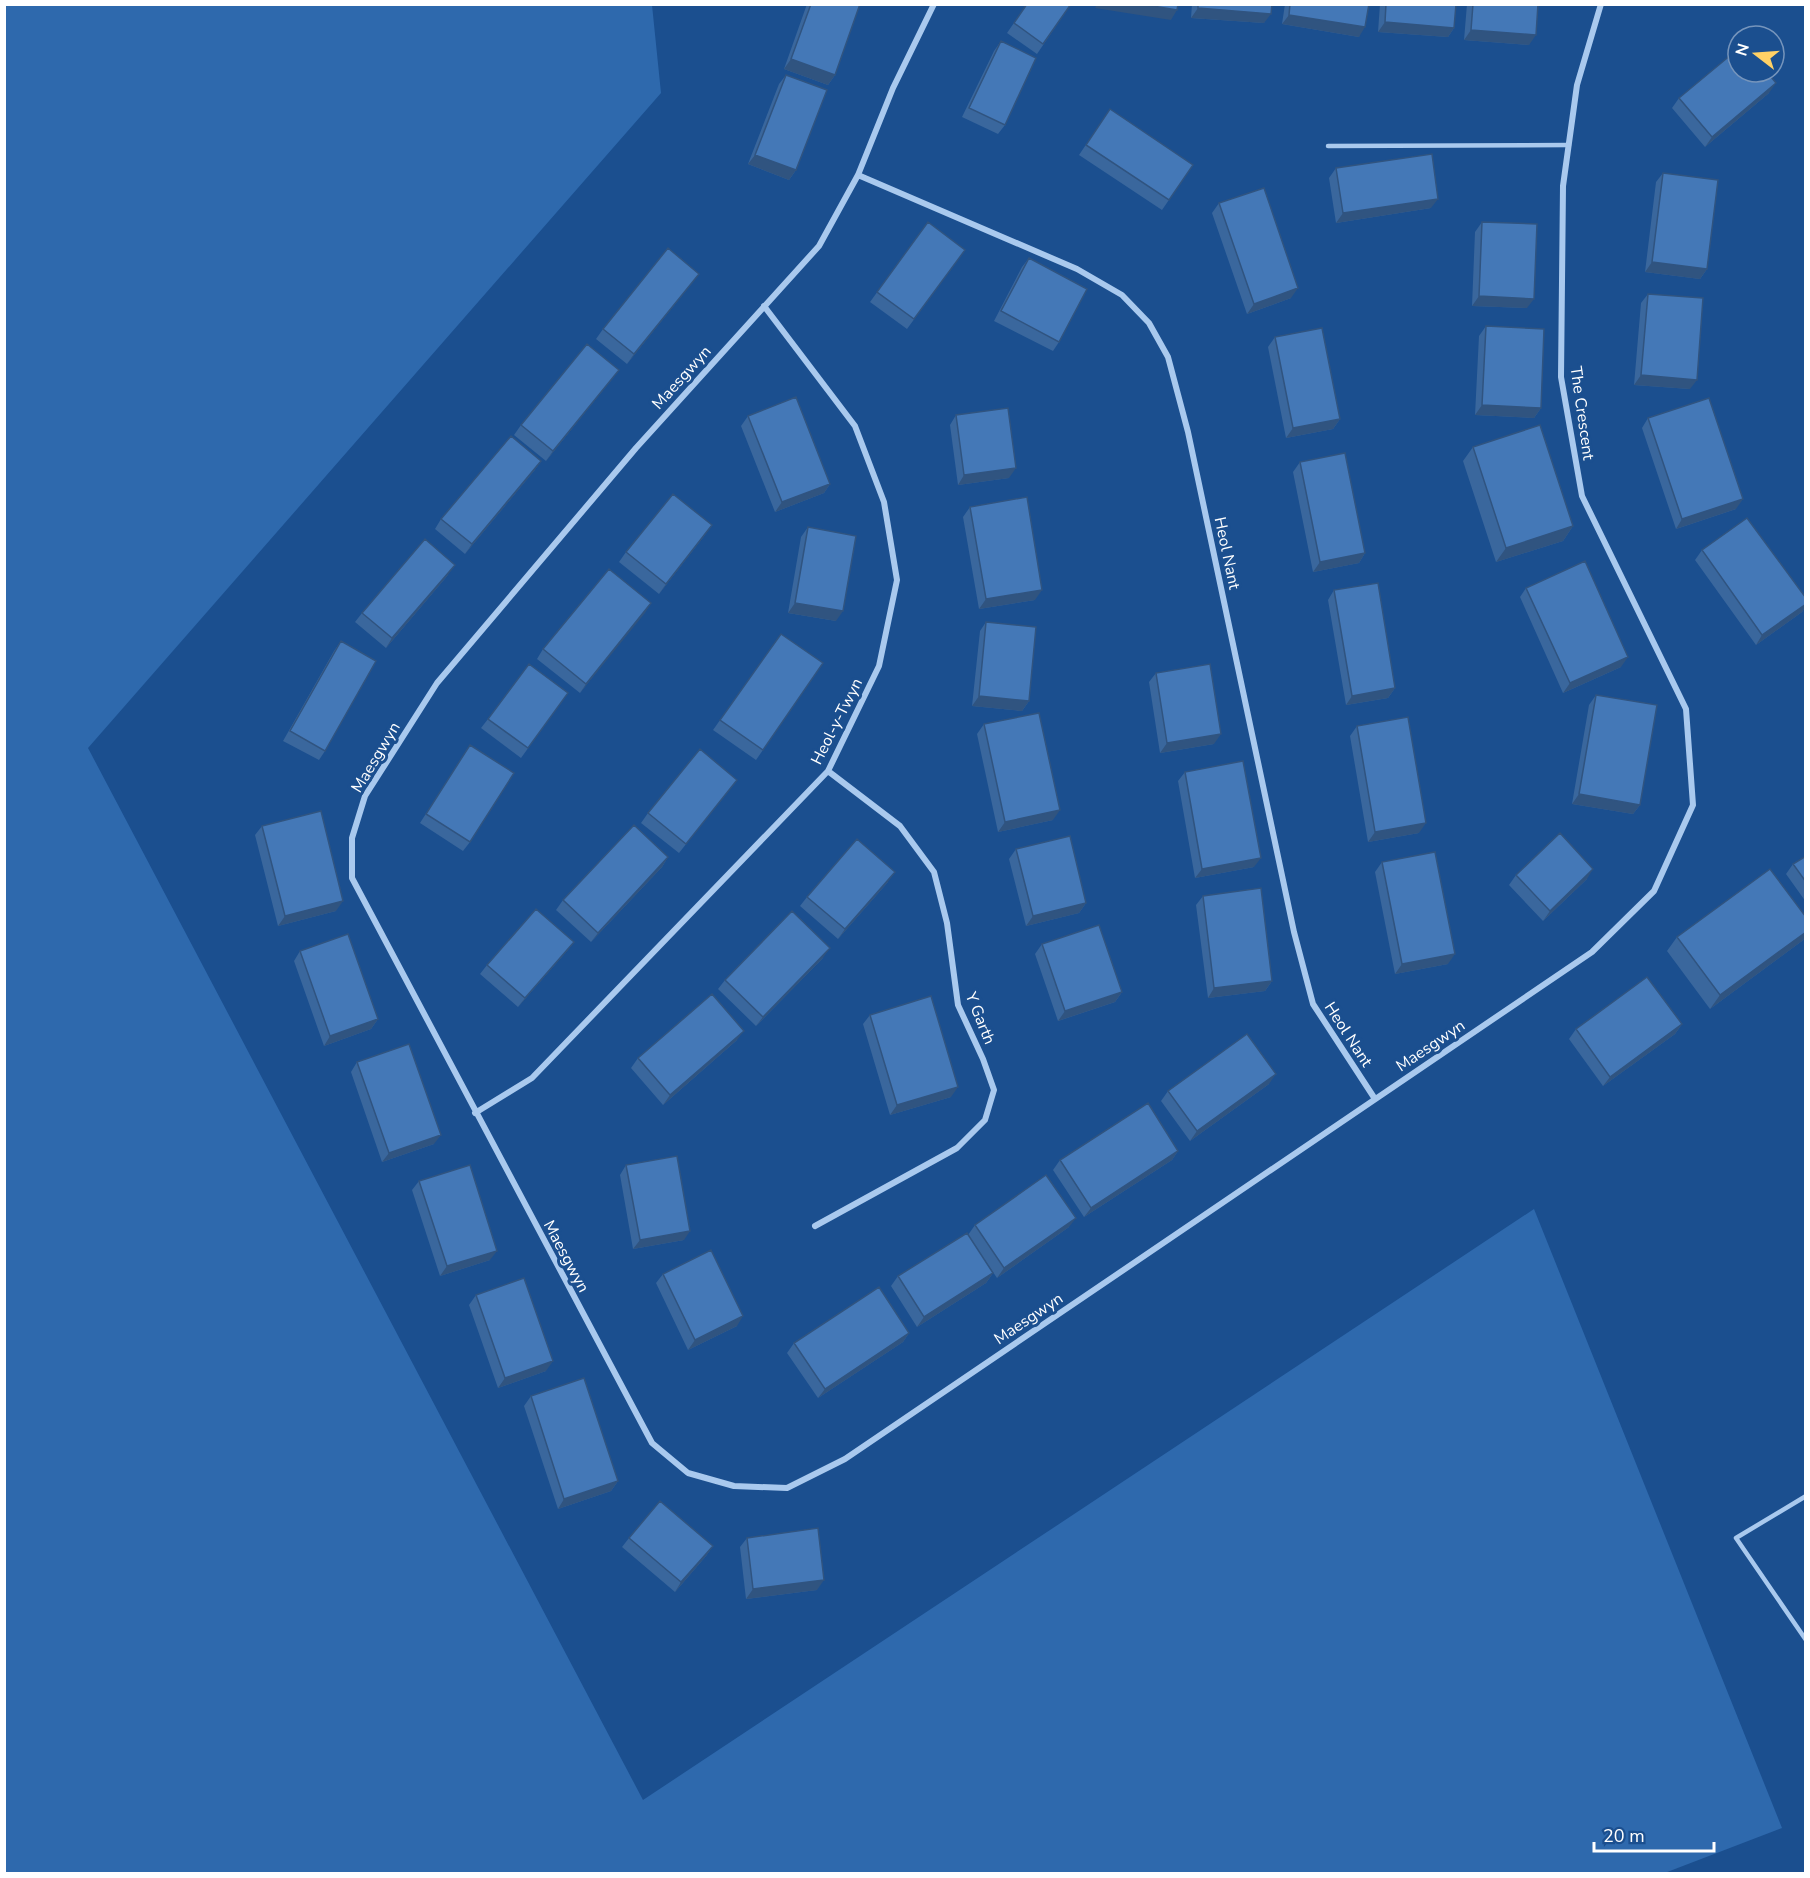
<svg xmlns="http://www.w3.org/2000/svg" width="1810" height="1878" viewBox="0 0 1810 1878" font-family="'Nunito Sans',sans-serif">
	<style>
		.green { fill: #2e69ad }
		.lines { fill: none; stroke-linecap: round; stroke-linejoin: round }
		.service { stroke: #a9c9ee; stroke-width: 4.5 }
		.minor { stroke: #a9c9ee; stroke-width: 6 }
		.wall { fill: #3a679d }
		.shaded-wall { fill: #305480 }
		.building { fill: #4478b7; stroke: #305480; stroke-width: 1.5 }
		.labels { text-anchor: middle; stroke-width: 6; stroke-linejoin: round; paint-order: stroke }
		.street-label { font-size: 16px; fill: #fff; stroke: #1b4f8f }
	</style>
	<rect width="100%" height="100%" fill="#1b4f8f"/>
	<path class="green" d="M5,4L652,5L661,93L88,748L643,1800L1534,1209L1782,1828L1662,1874L5,1873Z"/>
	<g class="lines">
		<path class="service" d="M1328,146L1569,145
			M1806,1496L1736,1538L1806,1640"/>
		<path class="minor" d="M934,4L893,88L858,175L819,246L636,448L437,683L365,796L352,838V878L652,1443L688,1473L734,1486L787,1488L845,1459L1592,952L1654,891L1693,805L1686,709L1582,496L1561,377L1563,186L1577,85L1601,4
			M858,175L1077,269L1122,295L1149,323L1168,357L1188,432L1294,932L1313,1004L1375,1099
			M475,1113L532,1078L828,771L879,666L897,580L884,502L855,426L764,306
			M815,1226L957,1148L985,1120L994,1090L983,1059L958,1005L947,923L934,872L900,826L828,771"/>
	</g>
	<path class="wall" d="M807,4H860L835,75L828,85L784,69Z
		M1027,4H1071L1037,54L1007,33Z
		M1192,4H1272L1264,23L1191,18Z
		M1285,4H1369L1359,37L1282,24Z
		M1380,4H1456L1454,28L1448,37L1378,32Z
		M1467,4H1538L1529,45L1464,40Z
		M1001,41L1005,125L998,134L962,117L994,51Z
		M786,75L796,170L789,180L748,164L779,84Z
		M1769,93L1705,147L1672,108L1679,98Z
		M1110,109L1193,165L1162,210L1079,155Z
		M1336,168L1431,208L1336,223L1329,178Z
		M1663,173L1707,269L1700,279L1645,272L1656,182Z
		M1219,203L1291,298L1247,314L1212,213Z
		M928,222L965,250L907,329L870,302Z
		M1482,222L1527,308L1472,306L1475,232Z
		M1029,258L1059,342L1053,351L994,321L1022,267Z
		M692,283L627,364L596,339L603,329Z
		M1648,294L1690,389L1634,385L1641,303Z
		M1486,326L1541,408L1534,418L1475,415L1479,336Z
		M1275,337L1340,419L1333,429L1286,438L1268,347Z
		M619,370L612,379L546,461L514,435L521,425Z
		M956,415L1009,478L958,485L950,425Z
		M748,416L830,484L824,493L775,512L741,426Z
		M1648,418L1736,509L1676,529L1642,428Z
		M1473,447L1573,526L1563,541L1496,562L1463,461Z
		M541,461L534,471L465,554L435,529L441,519Z
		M1300,462L1365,553L1359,563L1313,572L1293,472Z
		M970,507L1035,600L979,609L963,517Z
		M808,527L836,621L788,613L801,537Z
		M705,535L659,594L619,562L626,552Z
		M1702,550L1806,598V606L1802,612L1756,645L1695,560Z
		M448,575L386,648L355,622L362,613Z
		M1526,588L1621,667L1563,693L1520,597Z
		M1334,590L1395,688L1388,698L1346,705L1328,600Z
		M651,603L580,693L537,659L543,649Z
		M986,622L1029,701L1022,711L972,706L980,631Z
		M781,634L823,663L756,760L713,730Z
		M341,641L325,751L319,760L283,741L334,651Z
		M1156,673L1214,744L1160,753L1149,682Z
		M568,693L521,758L481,728L488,719Z
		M1596,695L1640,805L1633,814L1572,804L1589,705Z
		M984,724L1053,820L998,832L977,734Z
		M1357,726L1419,833L1368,842L1350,736Z
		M470,745V842L463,851L420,823Z
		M1185,772L1254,867L1195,878L1178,781Z
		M737,780L679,853L641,823L648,813Z
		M262,826L336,911L278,926L255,835Z
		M1016,849L1086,903L1079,913L1026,926L1009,859Z
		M1806,856V902L1786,874L1793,864Z
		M668,857L662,867L591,942L556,910L563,900Z
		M1382,862L1448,964L1395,974L1375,872Z
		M1516,875L1587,879L1543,921L1509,885Z
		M888,882L838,939L800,906L807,897Z
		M1203,896L1272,981L1265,991L1208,998L1196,905Z
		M1806,917V937L1802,941L1710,1009L1667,951L1677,937Z
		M574,942L567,951L518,1007L480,974L487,965Z
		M1042,944L1122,992L1115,1002L1058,1021L1035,954Z
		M300,951L378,1019L371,1029L324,1046L294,961Z
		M823,958L756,1026L718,989L725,980Z
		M870,1015L951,1097L890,1115L863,1024Z
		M1682,1024L1675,1034L1603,1086L1569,1039L1576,1029Z
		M737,1040L663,1105L631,1068L638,1058Z
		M357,1062L434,1144L382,1162L351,1072Z
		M1269,1084L1190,1141L1161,1101L1168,1091Z
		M1178,1151L1172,1160L1084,1217L1053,1170L1060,1160Z
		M626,1165L684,1240L633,1249L620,1175Z
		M419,1181L490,1260L440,1276L412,1190Z
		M975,1225L1069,1227L997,1278L972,1241L993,1273L986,1283L917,1327L891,1286L898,1276L968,1235Z
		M663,1274L737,1326L688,1350L656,1283Z
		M476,1295L546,1371L498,1388L469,1305Z
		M909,1333L903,1342L818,1398L787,1353L794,1343Z
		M531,1396L618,1481L611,1491L558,1509L524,1406Z
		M629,1538L713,1546L706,1556L675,1592L622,1547Z
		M747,1538L817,1590L746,1599L740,1547Z"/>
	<path class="shaded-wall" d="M1097,4H1141L1177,10L1171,20L1095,8Z
		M1198,8L1271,14L1264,23L1191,18Z
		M1289,15L1365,27L1359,37L1282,24Z
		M1385,22L1454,28L1448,37L1378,32Z
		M1471,30L1536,35L1529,45L1464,40Z
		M791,59L835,75L828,85L784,69Z
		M1776,83L1769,93L1705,147L1712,137Z
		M755,155L796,170L789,180L748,164Z
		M1438,199L1431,208L1336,223L1343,213Z
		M1652,262L1707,269L1700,279L1645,272Z
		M699,274L692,283L627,364L634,354Z
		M1298,288L1291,298L1247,314L1254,304Z
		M1479,296L1534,299L1527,308L1472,306Z
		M619,370L612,379L546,461L553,451Z
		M1641,375L1697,380L1690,389L1634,385Z
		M1482,405L1541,408L1534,418L1475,415Z
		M1340,419L1333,429L1286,438L1293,428Z
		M541,461L534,471L465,554L472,544Z
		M1016,468L1009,478L958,485L964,475Z
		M830,484L824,493L775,512L782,502Z
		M1743,499L1736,509L1676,529L1682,519Z
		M712,525L705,535L659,594L666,584Z
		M1573,526L1563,541L1496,562L1506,548Z
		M1365,553L1359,563L1313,572L1320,562Z
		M455,565L448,575L386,648L392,638Z
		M1042,590L1035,600L979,609L986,599Z
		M651,603L645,613L580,693L586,684Z
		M795,603L843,611L836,621L788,613Z
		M1806,604V606L1802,612L1756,645L1762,635Z
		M1628,657L1621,667L1563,693L1570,683Z
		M1395,688L1388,698L1346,705L1352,696Z
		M979,696L1029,701L1022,711L972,706Z
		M1221,734L1214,744L1160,753L1167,743Z
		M1579,794L1640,805L1633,814L1572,804Z
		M1060,810L1053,820L998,832L1005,822Z
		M1426,823L1419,833L1368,842L1375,832Z
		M668,857L662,867L591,942L598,933Z
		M1261,858L1254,867L1195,878L1202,869Z
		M1593,869L1587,879L1543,921L1550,911Z
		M895,872L888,882L838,939L845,929Z
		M343,901L336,911L278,926L285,916Z
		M1086,903L1079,913L1026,926L1033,916Z
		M1806,932V937L1802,941L1710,1009L1720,995Z
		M574,942L567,951L518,1007L525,998Z
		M830,948L823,958L756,1026L763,1017Z
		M1455,954L1448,964L1395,974L1402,964Z
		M1272,981L1265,991L1208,998L1214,988Z
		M1122,992L1115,1002L1058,1021L1065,1011Z
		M378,1019L371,1029L324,1046L330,1036Z
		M1682,1024L1675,1034L1603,1086L1610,1077Z
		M744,1031L737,1040L663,1105L670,1095Z
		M1276,1074L1269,1084L1190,1141L1197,1131Z
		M958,1087L951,1097L890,1115L897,1105Z
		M441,1135L434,1144L382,1162L389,1153Z
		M1178,1151L1172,1160L1084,1217L1091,1208Z
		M1076,1218L1069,1227L997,1278L1004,1268Z
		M690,1231L684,1240L633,1249L640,1240Z
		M497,1251L490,1260L440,1276L447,1266Z
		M993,1273L986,1283L917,1327L924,1317Z
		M743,1316L737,1326L688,1350L695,1340Z
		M909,1333L903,1342L818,1398L825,1389Z
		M553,1361L546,1371L498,1388L505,1378Z
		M618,1481L611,1491L558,1509L564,1499Z
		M713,1546L706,1556L675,1592L681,1582Z
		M824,1580L817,1590L746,1599L753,1589Z"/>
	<path class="building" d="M811,4H860L835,75L791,59Z
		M1027,4H1071L1043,44L1014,23Z
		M1141,4H1178L1177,10Z
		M1198,4H1272L1271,14L1198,8Z
		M1290,4H1369L1365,27L1289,15Z
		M1386,4H1456L1454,28L1385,22Z
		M1473,4H1538L1536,35L1471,30Z
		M1001,41L1036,58L1005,125L969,108Z
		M1738,49V72H1767L1776,83L1712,137L1679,98Z
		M786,75L827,90L796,170L755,155Z
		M1110,109L1193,165L1169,200L1086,145Z
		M1432,154L1438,199L1343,213L1336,168Z
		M1663,173L1718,180L1707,269L1652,262Z
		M1264,188L1298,288L1254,304L1219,203Z
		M928,222L965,250L914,319L877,292Z
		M1482,222L1537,224L1534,299L1479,296Z
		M668,248L699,274L634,354L603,329Z
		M1029,258L1087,289L1059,342L1001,311Z
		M1648,294L1703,298L1697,380L1641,375Z
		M1486,326L1544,329L1541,408L1482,405Z
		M1322,328L1340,419L1293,428L1275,337Z
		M587,344L619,370L553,451L521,425Z
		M796,397L830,484L782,502L748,416Z
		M1709,398L1743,499L1682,519L1648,418Z
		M1008,408L1016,468L964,475L956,415Z
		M1540,425L1573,526L1506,548L1473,447Z
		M511,436L541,461L472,544L441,519Z
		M1345,453L1365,553L1320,562L1300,462Z
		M673,494L712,525L666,584L626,552Z
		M1027,497L1042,590L986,599L970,507Z
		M1747,518L1806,598V604L1762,635L1702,550Z
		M808,527L856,536L843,611L795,603Z
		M425,539L455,565L392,638L362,613Z
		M1585,561L1628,657L1570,683L1526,588Z
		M609,569L651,603L586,684L543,649Z
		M1378,583L1395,688L1352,696L1334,590Z
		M986,622L1036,627L1029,701L979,696Z
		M781,634L823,663L763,750L720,720Z
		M341,641L376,661L325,751L290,731Z
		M529,664L568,693L528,748L488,719Z
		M1210,664L1221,734L1167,743L1156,673Z
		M1596,695L1657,705L1640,805L1579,794Z
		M1039,713L1060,810L1005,822L984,724Z
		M1408,717L1426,823L1375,832L1357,726Z
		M470,745L514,773L470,842L426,814Z
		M700,749L737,780L686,844L648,813Z
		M1243,761L1261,858L1202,869L1185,772Z
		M321,811L343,901L285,916L262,826Z
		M634,825L668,857L598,933L563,900Z
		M1560,833L1593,869L1550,911L1516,875Z
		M1070,836L1086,903L1033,916L1016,849Z
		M857,839L895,872L845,929L807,897Z
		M1435,852L1455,954L1402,964L1382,862Z
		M1806,856V882L1793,864Z
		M1770,869L1806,917V932L1720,995L1677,937Z
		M1261,888L1272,981L1214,988L1203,896Z
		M536,909L574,942L525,998L487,965Z
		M792,911L830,948L763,1017L725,980Z
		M1099,925L1122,992L1065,1011L1042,944Z
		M348,934L378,1019L330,1036L300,951Z
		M1647,977L1682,1024L1610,1077L1576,1029Z
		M712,994L744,1031L670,1095L638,1058Z
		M931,996L958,1087L897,1105L870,1015Z
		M1247,1034L1276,1074L1197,1131L1168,1091Z
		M409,1044L441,1135L389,1153L357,1062Z
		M1148,1103L1178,1151L1091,1208L1060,1160Z
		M677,1156L690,1231L640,1240L626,1165Z
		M470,1165L497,1251L447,1266L419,1181Z
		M1046,1175L1076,1218L1004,1268L975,1225Z
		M967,1233L993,1273L924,1317L898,1276Z
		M711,1250L743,1316L695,1340L663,1274Z
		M524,1278L553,1361L505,1378L476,1295Z
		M879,1287L909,1333L825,1389L794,1343Z
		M584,1378L618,1481L564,1499L531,1396Z
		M660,1501L713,1546L681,1582L629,1538Z
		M818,1528L824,1580L753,1589L747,1538Z"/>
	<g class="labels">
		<g class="street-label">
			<text transform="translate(681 377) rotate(-48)" y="6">Maesgwyn</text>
			<text transform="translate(1583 413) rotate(82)" y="6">The Crescent</text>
			<text transform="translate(1228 553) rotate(78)" y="6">Heol Nant</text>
			<text transform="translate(836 721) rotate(-63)" y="6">Heol-y-Twyn</text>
			<text transform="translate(375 757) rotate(-59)" y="6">Maesgwyn</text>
			<text transform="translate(981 1018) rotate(68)" y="6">Y Garth</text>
			<text transform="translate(1349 1034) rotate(57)" y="6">Heol Nant</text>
			<text transform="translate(1430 1045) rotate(-34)" y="6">Maesgwyn</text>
			<text transform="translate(567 1256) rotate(62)" y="6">Maesgwyn</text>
			<text transform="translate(1028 1318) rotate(-34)" y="6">Maesgwyn</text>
		</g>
	</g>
	<rect width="1810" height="1878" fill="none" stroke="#ffffff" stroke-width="12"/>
	<g transform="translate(1756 54) rotate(287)"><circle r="28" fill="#1b4f8f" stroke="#7695bc" stroke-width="1.5"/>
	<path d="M0-4.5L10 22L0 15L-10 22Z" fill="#ffd166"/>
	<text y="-9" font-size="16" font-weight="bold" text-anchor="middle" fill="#ffffff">N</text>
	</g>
	<path d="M1594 1842v9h120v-9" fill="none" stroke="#ffffff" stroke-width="3"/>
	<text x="1603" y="1842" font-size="18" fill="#ffffff" stroke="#1b4f8f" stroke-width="4.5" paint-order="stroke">20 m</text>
</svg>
